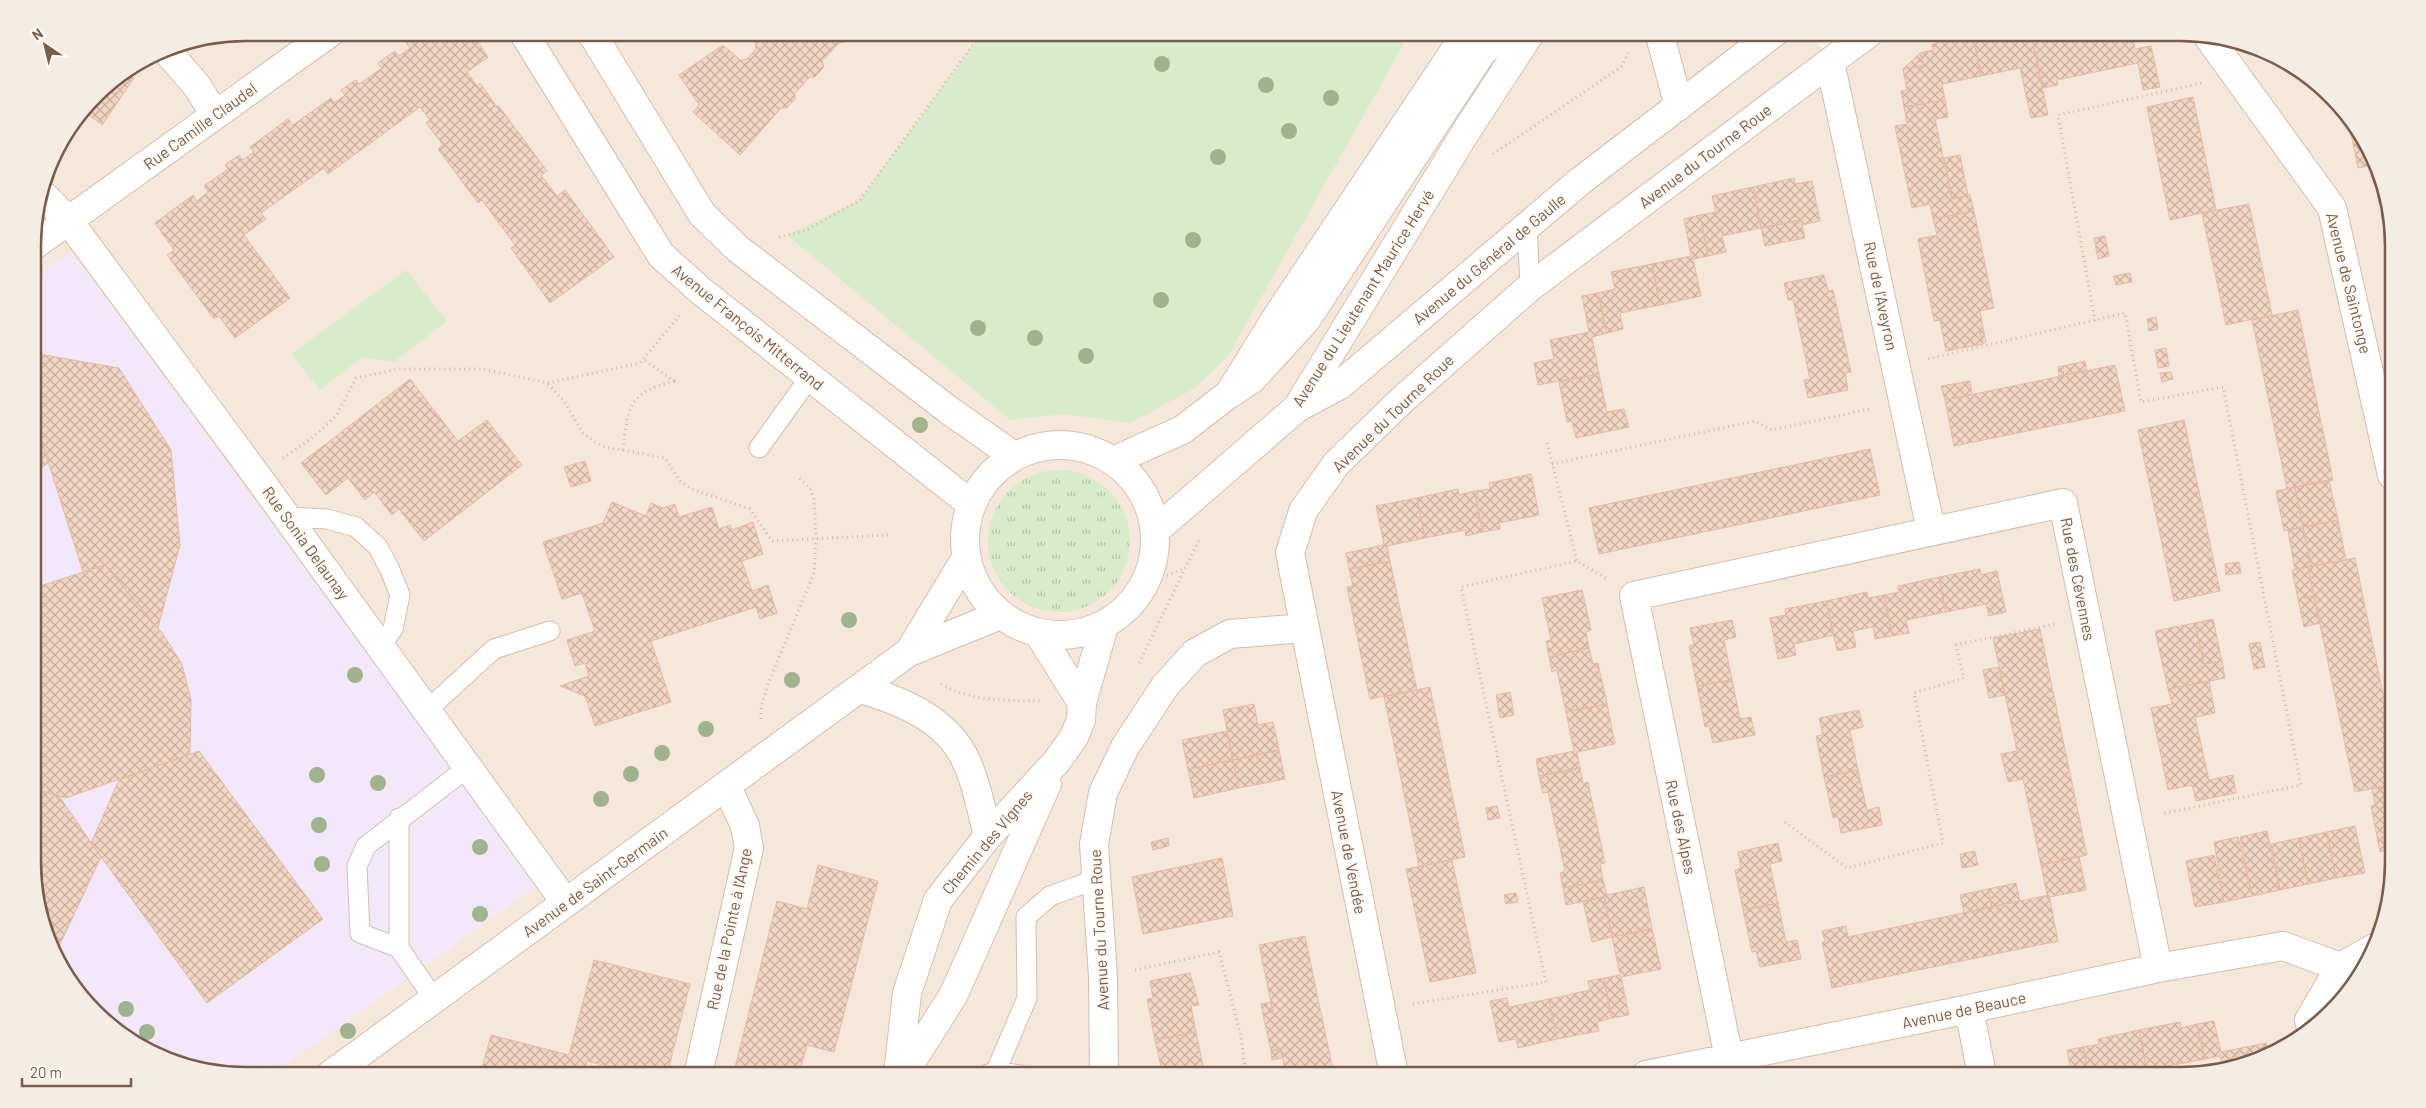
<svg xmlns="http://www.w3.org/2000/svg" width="2426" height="1108" viewBox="0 0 2426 1108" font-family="Barlow,sans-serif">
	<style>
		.residential { fill: #f5e8da }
		.education { fill: #f3e8fa }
		.grass { fill: url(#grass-tufts) }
		.park { fill: #d8ecc9 }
		.building { fill: url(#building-cross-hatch); stroke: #e6bba3 }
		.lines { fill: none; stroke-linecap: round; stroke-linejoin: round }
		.service-casing { stroke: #d1beb0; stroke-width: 21 }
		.minor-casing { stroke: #d1beb0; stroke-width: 30 }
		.tertiary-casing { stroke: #d1beb0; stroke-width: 30 }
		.secondary-casing { stroke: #d6c0b0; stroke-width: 30 }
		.path { stroke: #d9b8a5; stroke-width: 3; stroke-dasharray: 1 4; stroke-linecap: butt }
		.service { stroke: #fff; stroke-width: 19 }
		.minor { stroke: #fff; stroke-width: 28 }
		.tertiary { stroke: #fff; stroke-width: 28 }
		.secondary { stroke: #fff; stroke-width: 28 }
		.tree { fill: #a0b28e }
		.labels { text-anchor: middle; stroke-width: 4; stroke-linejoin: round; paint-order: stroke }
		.street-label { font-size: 16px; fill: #7a5c4d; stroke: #fffaf3 }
		.rim { fill: none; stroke: #7a5c4d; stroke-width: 2.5 }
	</style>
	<defs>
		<pattern id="grass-tufts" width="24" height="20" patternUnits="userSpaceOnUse" patternTransform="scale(1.25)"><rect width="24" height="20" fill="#d8ecc9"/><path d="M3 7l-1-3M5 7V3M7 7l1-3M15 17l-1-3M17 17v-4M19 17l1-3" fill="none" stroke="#b4c2a5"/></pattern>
		<pattern id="building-cross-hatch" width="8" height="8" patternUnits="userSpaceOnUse" patternTransform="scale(1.25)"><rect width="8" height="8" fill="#f3d5c3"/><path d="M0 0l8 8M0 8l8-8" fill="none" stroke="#cab0a1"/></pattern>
	</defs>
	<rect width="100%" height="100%" fill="#fdf6ec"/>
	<path class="residential" d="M246,32H1802L1847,67L1888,32H2180L2262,49L2310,77L2349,116L2377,165L2392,219L2393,862L2377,944L2341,1002L2299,1039L2249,1064L2193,1075H246L164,1059L116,1031L77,992L49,944L34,890L33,232L54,152L105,86L165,49Z"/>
	<path class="education" d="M71,251L538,885L272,1075H246L164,1059L116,1031L77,992L49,944L34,890L33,279Z"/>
	<path class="grass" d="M988 541a71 71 0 1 1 142 0a71 71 0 1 1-142 0Z"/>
	<path class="park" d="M982,33V32L1410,33L1228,356L1195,388L1130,423L1064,414L1010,420L787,235L860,200Z
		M406,270L447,321L394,362L363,357L320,390L291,354Z"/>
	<path class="building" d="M421,32H471L488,57L467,72L477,86L480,83L496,106L498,105L547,171L541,175L557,196L565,190L614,257L550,303L511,248L515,245L482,200L478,203L438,149L443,145L426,123L430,120L420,107L328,174L324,168L261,213L266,219L244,235L290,298L235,338L219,316L214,319L167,255L174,250L155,223L193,195L197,201L208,192L204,186L228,169L225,165L239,155L243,160L254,152L250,147L288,119L293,125L331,98L334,103L345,95L341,90L356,80L359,84L382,68L378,63L395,51L399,56L410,48L406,43Z
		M646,32H681L668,41Z
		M765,32H853L844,42L839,43L822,61L824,67L815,77H810L795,93V99L787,108H781L740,155L693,112L699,105L679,75L723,45L740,60L747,59L756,49L755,43Z
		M1986,32H2031L2048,115L2031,118L2020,68L1981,76L1973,35Z
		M2031,32H2053L2054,38L2080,32H2132L2135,49L2151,46L2160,87L2143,90L2138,63L2057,80L2058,85L2042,88Z
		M1973,35L1981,76L1942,84L1945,100L1904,107L1901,91L1907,90L1903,69L1924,66L1920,53L1933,50L1932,44Z
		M1920,53L1924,66L1903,69Z
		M126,73L134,78L102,125L85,112L105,86Z
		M2193,97L2216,210L2170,220L2147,107Z
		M1945,100L1948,117L1935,119L1952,199L1970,195L1974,211L1933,219L1930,204L1912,208L1895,126L1907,124L1904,107Z
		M2347,114L2349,116L2377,164L2358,168Z
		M1960,155L1968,195L1952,199L1944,158Z
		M1794,178L1795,184L1812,181L1820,221L1802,225L1801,220L1761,228L1753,187Z
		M1753,187L1761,228L1722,236L1726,252L1708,256L1700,215L1716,212L1712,196Z
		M2249,204L2272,315L2226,325L2202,213Z
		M1974,211L1994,308L1980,311L1983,328L1979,329L1983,344L1946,351L1940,320L1934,321L1918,239L1937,235L1933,219Z
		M1700,215L1708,256L1693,259L1701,296L1660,305L1652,264L1691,256L1684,219Z
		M1801,220L1805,238L1765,246L1761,228Z
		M2105,236L2109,256L2098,259L2094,238Z
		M1652,264L1660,305L1620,313L1623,329L1607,333L1598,293L1615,289L1611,272Z
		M2130,273L2132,282L2116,285L2114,276Z
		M1824,275L1828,291L1833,290L1851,372L1845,373L1848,390L1808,398L1804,380L1810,379L1793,300H1788L1784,283Z
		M1598,293L1607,333L1592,337L1599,374L1538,385L1534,363L1554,359L1550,340L1589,332L1582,296Z
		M2298,310L2333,480L2287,489L2252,320Z
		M2156,317L2158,329L2149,331L2147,319Z
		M1983,328L1986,342L1983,344L1979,329Z
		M2166,348L2169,366L2158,368L2155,350Z
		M33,353L119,368L171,450L180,545L158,628L105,565L83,572L33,414Z
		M2085,361L2087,370L2059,376L2058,367Z
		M2115,365L2125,411L1954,446L1945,400Z
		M2171,372L2173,379L2162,382L2160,373Z
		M1599,374L1607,412L1624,409L1629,427L1576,438L1572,421L1567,422L1559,382Z
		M410,379L458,441L487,420L522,465L424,541L399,509L392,515L374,492L365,500L348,478L326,495L301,463Z
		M1970,381L1972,394L1945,400L1941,386Z
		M33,414L49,462L33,474Z
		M2184,420L2220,591L2174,601L2138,430Z
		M1870,449L1880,495L1599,554L1589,508Z
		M585,461L591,481L571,487L564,467Z
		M1531,474L1539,515L1499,523L1500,529L1483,532L1474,491L1490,489L1489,483Z
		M2329,480L2338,520L2303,527L2295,487Z
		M2295,487L2303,527L2284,531L2276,491Z
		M1458,489L1459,495L1474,491L1483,532L1466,536L1465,530L1425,538L1417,498Z
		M1417,498L1425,538L1387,546L1390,561L1349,569L1346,553L1384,545L1376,506Z
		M612,502L646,516L651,503L663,508L675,504L679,517L712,507L719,529L730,525L732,530L753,522L763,554L742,561L752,591L768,585L777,613L760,619L756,607L651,641L671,702L595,726L585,696L560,686L589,676L585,663L575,666L567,640L595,631L582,593L562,599L543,542L603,523Z
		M2338,520L2346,560L2311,566L2303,527Z
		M2303,527L2311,566L2295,570L2288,530Z
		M2355,558L2393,743V784L2355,792L2308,567Z
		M1390,561L1417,690L1370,699L1347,587L1353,586L1349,569Z
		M2239,562L2241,573L2226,575L2225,564Z
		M105,565L163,634L182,664L191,700L190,754L66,798L34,789V588Z
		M2308,567L2314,596L2298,599L2292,570Z
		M1980,569L1981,575L1997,571L2006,612L1989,616L1986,604L1946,612L1939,577Z
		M1939,577L1946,612L1906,620L1909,633L1892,636L1884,595L1899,592L1898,586Z
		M1582,590L1591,630L1586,632L1589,648L1549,657L1546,641L1551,640L1542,598Z
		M1867,592L1868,598L1884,595L1892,636L1875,639L1873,627L1853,631L1856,647L1837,651L1826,601Z
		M2314,596L2320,623L2304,627L2298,599Z
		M1826,601L1834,635L1794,644L1796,655L1778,659L1770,618L1786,615L1785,609Z
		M2213,619L2222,661L2204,664L2195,623Z
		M1732,620L1736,637L1724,640L1732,680L1697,686L1689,646L1694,644L1690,628Z
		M2195,623L2204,664L2222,661L2225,678L2168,689L2155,631Z
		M2040,629L2087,855L2041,865L2023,779L2008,782L2001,754L2017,751L1993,638Z
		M2260,642L2265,667L2254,669L2249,644Z
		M1589,648L1593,664L1598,663L1607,704L1566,712L1557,670L1552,672L1549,657Z
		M1999,667L2005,695L1989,698L1983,670Z
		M1732,680L1740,719L1751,717L1755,735L1713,743L1709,726L1705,727L1697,686Z
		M2209,681L2215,713L2195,717L2209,780L2233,775L2236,793L2196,801L2192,785L2168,790L2151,708L2172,704L2168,689Z
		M1430,687L1465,857L1419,866L1384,697Z
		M1510,692L1514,715L1500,718L1496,695Z
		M1254,704L1258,725L1273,722L1279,750L1233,760L1223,710Z
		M1607,704L1615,744L1577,752L1580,768L1539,776L1536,759L1574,751L1566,712Z
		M1859,710L1863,727L1850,730L1858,770L1824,777L1816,736L1823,735L1819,718Z
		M1227,731L1233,760L1188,769L1182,740Z
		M1279,750L1285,779L1239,788L1233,760Z
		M199,751L323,919L207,1003L91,843L119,780Z
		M1233,760L1239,788L1194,798L1188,769Z
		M1580,768L1583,784L1588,782L1605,863L1600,864L1603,880L1563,888L1560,873L1565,871L1548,792L1543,793L1539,776Z
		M1858,770L1867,810L1879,807L1882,825L1841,833L1838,817L1833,818L1824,777Z
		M2393,784V849L2380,852L2371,806L2375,805L2372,789Z
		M34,789L59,796L101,857L55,955L49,944L34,890Z
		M1497,806L1500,818L1488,820L1486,808Z
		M2355,826L2365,873L2336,878L2327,832Z
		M2267,831L2280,890L2252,896L2240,837Z
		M2327,832L2336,878L2308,884L2299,838Z
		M2238,837L2252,896L2224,902L2214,842Z
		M1168,838L1169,846L1153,850L1151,842Z
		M2299,838L2308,884L2280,890L2271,844Z
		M1778,843L1782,861L1770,864L1778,903L1743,910L1735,870L1741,868L1738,852Z
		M1975,851L1978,865L1962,868L1960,854Z
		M2214,855L2224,902L2195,907L2186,861Z
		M2079,856L2086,890L2049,897L2047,895L2041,865Z
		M1222,858L1233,916L1143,934L1132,877Z
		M1452,860L1476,973L1430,982L1406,869Z
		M818,865L878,881L834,1052L807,1045L799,1075H733L777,901L807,909Z
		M1603,880L1607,895L1644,887L1652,929L1612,937L1604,897L1566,905L1563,888Z
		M2016,883L2020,901L1992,907L1988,889Z
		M1988,889L1992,907L1964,913L1960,895Z
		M1516,893L1518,902L1506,904L1504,895Z
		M2049,895L2058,941L1832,988L1822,942H1825L1822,931L1846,926L1848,937Z
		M1604,897L1612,937L1592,942L1583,901Z
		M1778,903L1786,942L1797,940L1801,959L1760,967L1756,951L1752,952L1743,910Z
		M1652,929L1661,969L1621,977L1629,1015L1612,1018L1604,978L1620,975L1612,937Z
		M1305,936L1334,1075H1286L1281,1049L1271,1051L1263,1014L1273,1012L1259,945Z
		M594,960L690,984L667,1075H643L587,1061L583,1075H480L491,1035L569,1055Z
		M1190,973L1199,1005L1191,1006L1196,1032L1155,1040L1147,999L1153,998L1150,981Z
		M1604,978L1612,1018L1597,1022L1599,1031L1557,1039L1549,999L1590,990L1588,981Z
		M1507,998L1509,1007L1549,999L1557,1039L1518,1048L1516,1039L1499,1042L1490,1001Z
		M1271,1002L1273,1012L1263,1014L1261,1004Z
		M2214,1021L2221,1052L2266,1043L2269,1054L2249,1064L2223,1069L2220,1056L2205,1059L2197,1024Z
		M2180,1022L2181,1028L2197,1024L2205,1059L2147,1070L2139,1030Z
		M2139,1030L2147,1070L2126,1075H2072L2071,1071L2087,1068L2083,1047L2100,1044L2098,1039Z
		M1196,1032L1204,1071L1210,1070L1211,1075H1163L1155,1040Z
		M2083,1047L2087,1068L2071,1071L2067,1050Z
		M1281,1049L1282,1058L1272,1060L1271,1051Z"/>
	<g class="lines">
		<defs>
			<path id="service" d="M1527,226L1530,287
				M759,448L810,377
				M287,517L327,519L356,527L378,547L390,570L400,595L393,629L380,647
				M426,711L494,649L550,631
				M399,948V818
				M434,999L399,948L360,933L357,866L366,846L467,768
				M996,1071L1021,1075
				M986,1075L996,1071L1027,998L1026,917L1050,896L1097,879"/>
			<path id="minor" d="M523,32L661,255L701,291L971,504
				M591,32L702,214L738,249L950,411L1014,456
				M1659,32L1679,106
				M2209,38L2332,208L2392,475
				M165,49L197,86L215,115
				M1830,62L1931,530
				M43,195L68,220L257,476L566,903
				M33,246L331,32
				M1231,393L1252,379L1306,320L1482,52L1508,32
				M1297,408L1340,385L1579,182L1775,32
				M1969,1009L1982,1075
				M2311,1028L2309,1020L2340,967L2374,948
				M1729,1058L1634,596L2063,503L2158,968
				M698,1075L749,848L745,826L727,787
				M1104,1075L1103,977L1094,844L1103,793L1125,747L1165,686L1195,653L1230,634L1305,628
				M1394,1075L1290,553L1303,511L1336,464L1403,399L1530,287L1870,32
				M1646,1075L1969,1009L2158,968L2283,946L2340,967L2355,979"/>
			<path id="tertiary" d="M909,652L966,558
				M861,689C902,701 949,720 967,763C977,785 982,812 988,836
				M330,1075L909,652L1000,615"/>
			<path id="secondary" d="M965 540a95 95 0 1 1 190 0a95 95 0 1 1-190 0Z
				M1113,461L1182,430L1229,394L1280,312L1467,32
				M1156,530L1297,408L1467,130L1531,32
				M1039,634L1082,703
				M898,1075L907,993L938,900L988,836L1057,761L1074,737L1081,720L1082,703L1104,626
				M903,1075L954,994L1047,784"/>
		</defs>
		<use href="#service" class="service-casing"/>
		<use href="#minor" class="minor-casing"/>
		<use href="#tertiary" class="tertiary-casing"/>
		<use href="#secondary" class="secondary-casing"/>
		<path class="path" d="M1493,154L1621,67L1629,52
			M779,237L805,231L860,200L982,32
			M2095,321L2058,115L2202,83
			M1928,359L2125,313L2141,402L2223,387L2301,785L2161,814
			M548,384L564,401L583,433L595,442L605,447L665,458L680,481L692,489L750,509L772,541L888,535
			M1547,443L1577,561
			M623,450C628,406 628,393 674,381L643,359
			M283,458L311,439L336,416L356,378L399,369H482L548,383L640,363L680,315
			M1552,464L1755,421L1772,430L1870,409
			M1167,576L1184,568
			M1139,663L1200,538
			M941,684C972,702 1007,700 1041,701
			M761,719V708L768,684L814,573L816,539L814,499L810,488L799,478
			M1785,822L1847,868L1943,843L1914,693L1964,678L1956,645L2055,624
			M1135,970L1219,952L1241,1036L1246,1075
			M1413,1004L1546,982L1461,587L1577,561L1607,579"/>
		<use href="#service" class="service"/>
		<use href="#minor" class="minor"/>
		<use href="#tertiary" class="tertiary"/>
		<use href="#secondary" class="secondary"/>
	</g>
	<g class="tree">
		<circle cx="1162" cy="64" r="8"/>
		<circle cx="1266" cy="85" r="8"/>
		<circle cx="1331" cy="98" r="8"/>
		<circle cx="1289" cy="131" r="8"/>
		<circle cx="1218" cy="157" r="8"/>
		<circle cx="1193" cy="240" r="8"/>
		<circle cx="1161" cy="300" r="8"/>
		<circle cx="978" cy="328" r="8"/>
		<circle cx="1035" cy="338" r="8"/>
		<circle cx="1086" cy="356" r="8"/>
		<circle cx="920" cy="425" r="8"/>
		<circle cx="849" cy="620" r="8"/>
		<circle cx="355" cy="675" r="8"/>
		<circle cx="792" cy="680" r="8"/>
		<circle cx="706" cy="729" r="8"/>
		<circle cx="662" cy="753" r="8"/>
		<circle cx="631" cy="774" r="8"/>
		<circle cx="317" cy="775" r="8"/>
		<circle cx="378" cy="783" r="8"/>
		<circle cx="601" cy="799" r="8"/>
		<circle cx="319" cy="825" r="8"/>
		<circle cx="480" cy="847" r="8"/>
		<circle cx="322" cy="864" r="8"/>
		<circle cx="480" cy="914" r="8"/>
		<circle cx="126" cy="1009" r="8"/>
		<circle cx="348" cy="1031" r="8"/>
		<circle cx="147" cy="1032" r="8"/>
	</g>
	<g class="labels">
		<g class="street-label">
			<text transform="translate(200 126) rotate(-36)" y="6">Rue Camille Claudel</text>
			<text transform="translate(1705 156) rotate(-37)" y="6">Avenue du Tourne Roue</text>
			<text transform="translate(1489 259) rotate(-40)" y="6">Avenue du Général de Gaulle</text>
			<text transform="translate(2349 283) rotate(76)" y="6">Avenue de Saintonge</text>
			<text transform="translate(1881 296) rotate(78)" y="6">Rue de l'Aveyron</text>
			<text transform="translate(1363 298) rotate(-58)" y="6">Avenue du Lieutenant Maurice Hervé</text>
			<text transform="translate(748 327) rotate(39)" y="6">Avenue François Mitterrand</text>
			<text transform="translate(1393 413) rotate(-44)" y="6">Avenue du Tourne Roue</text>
			<text transform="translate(306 543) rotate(54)" y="6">Rue Sonia Delaunay</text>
			<text transform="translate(2078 579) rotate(79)" y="6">Rue des Cévennes</text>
			<text transform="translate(1681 827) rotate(78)" y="6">Rue des Alpes</text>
			<text transform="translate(987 842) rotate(-50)" y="6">Chemin des Vignes</text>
			<text transform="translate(1349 852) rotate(79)" y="6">Avenue de Vendée</text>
			<text transform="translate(595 882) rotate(-36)" y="6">Avenue de Saint-Germain</text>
			<text transform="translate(729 929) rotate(-78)" y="6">Rue de la Pointe à l'Ange</text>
			<text transform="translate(1099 930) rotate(-93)" y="6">Avenue du Tourne Roue</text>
			<text transform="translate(1964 1010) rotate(-12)" y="6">Avenue de Beauce</text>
		</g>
	</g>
	<path d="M0 0H2426V1108H0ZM246 41H2180A205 205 0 0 1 2385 246V862A205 205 0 0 1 2180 1067H246A205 205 0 0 1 41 862V246A205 205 0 0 1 246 41Z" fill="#f4ede6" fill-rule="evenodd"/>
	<path class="rim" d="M246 41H2180A205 205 0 0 1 2385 246V862A205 205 0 0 1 2180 1067H246A205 205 0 0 1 41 862V246A205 205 0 0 1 246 41Z"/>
	<g transform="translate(45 45) rotate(325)" stroke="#fffaf3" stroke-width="4" paint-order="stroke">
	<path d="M0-4L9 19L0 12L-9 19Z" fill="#7a5c4d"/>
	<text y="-8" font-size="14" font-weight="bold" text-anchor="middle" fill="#7a5c4d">N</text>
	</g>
	<path d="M22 1078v8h109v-8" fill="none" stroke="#7a5c4d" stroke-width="2.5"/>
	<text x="30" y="1078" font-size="15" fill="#7a5c4d" stroke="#fffaf3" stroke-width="4" paint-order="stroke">20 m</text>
</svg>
